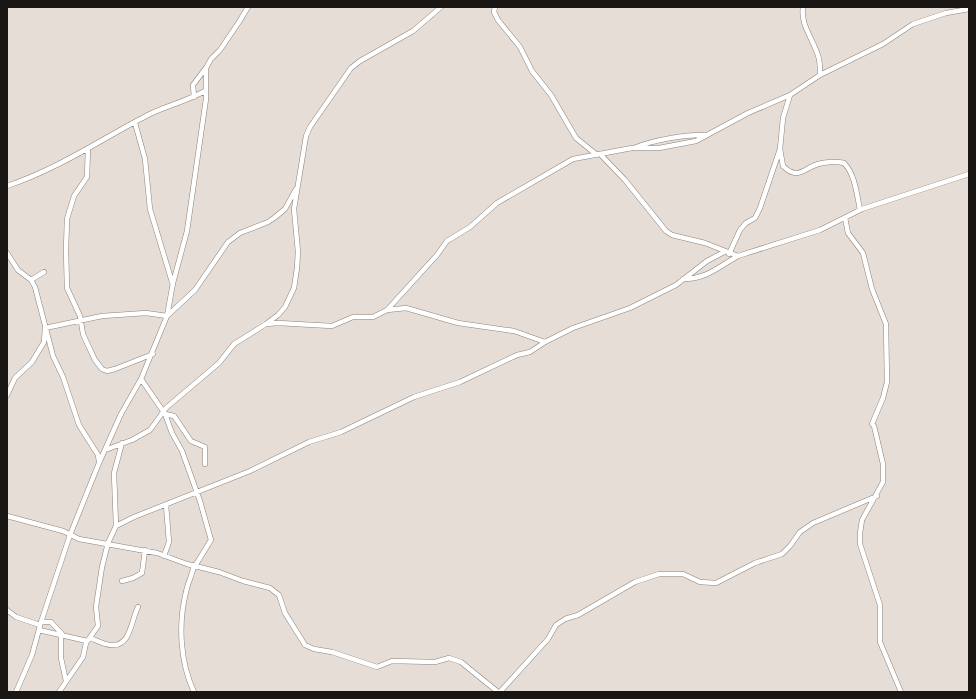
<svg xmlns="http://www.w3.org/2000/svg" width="976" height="699" viewBox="0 0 976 699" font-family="'Work Sans',sans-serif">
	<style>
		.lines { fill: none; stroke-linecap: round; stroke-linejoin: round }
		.minor-casing { stroke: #8b837d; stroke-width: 5.5 }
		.minor { stroke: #fff; stroke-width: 4.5 }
	</style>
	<rect width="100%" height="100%" fill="#e6ddd6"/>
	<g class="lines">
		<defs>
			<path id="minor" d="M495,7L494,12L498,20L520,47L532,71L551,95L576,138L597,155
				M803,7C800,26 815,41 819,59C820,64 820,70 820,75
				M194,97L193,85L205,69
				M135,123L145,159L150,209L172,282
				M88,148L87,177L74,196L67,219L66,250L67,288L80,316L83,334L87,343L95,360L102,369L107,371L115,369L153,354
				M634,148C653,140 687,134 707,135
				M780,149L783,166C798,181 804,168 818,164C825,162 837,161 844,163C855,174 857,195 860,210
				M600,154L625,180L666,231L672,235L705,243L738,256L820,230L862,209L969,174
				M7,186C56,170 100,140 146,116C165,106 185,102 205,91
				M845,218L848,233L863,253L872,289L886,324L887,382L883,398L872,424L874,426L883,464V482L862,520L860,533V544L880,605V642L901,692
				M7,253L18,270L31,280L35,287L53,356L63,377L79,425L98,455L99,462
				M729,254L740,230L746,223L755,218L760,208L780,149L783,118L790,95
				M683,279C707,279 718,267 738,256
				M31,280L44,272
				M387,310L406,308L458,323L514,331L545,342
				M266,324L278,323L332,326L353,317H373L387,310L437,255L447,241L470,227L497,203L573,159L632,148H659L696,141L748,113L790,95L820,75L883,44L913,24L946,13L969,9
				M141,379L165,414L172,433L182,451L200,501L211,540L195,566
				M7,395L15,378L32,362L44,342L45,328L102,316L146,313L167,316L195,290L228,242L240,233L268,222L274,218L285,209L296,189
				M165,414L174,416L191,441L205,447V464
				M105,450L132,440L150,430L166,408L219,363L234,344L266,324L278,315L285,307L294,288L297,268L298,252L294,209L306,136L310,127L351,68L360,61L413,31L441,7
				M7,516L63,531L79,539L157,553L187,564L219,572L243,581L270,588L279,595L285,613L305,645L314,649L332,652L377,667L392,661L435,662L449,658L461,662L498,692
				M116,526L134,517L250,471L309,442L341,432L414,397L460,382L517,355L530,352L545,342L573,328L630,308L676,285L707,261L724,252
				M164,556L169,542L166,505
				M122,581L133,578L142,573L145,550
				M7,610L16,617L40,625
				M41,622H51L62,634
				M39,630L87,641
				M61,634V658L66,681
				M90,638C96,640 104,645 111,645C131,647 131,620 138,607
				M16,692L32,655L41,622L70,535L99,463L121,414L141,379L167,316L173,283L187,231L206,99V68L211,59L220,50L239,22L248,7
				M59,692L83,657L86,643L98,626L96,607L102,567L108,543L116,526L114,473L122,443
				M194,692C180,662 178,624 186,592C188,582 192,576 194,565
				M500,692L548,639L556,625L565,619L578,615L635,582L659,574H683L700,582L716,583L755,563L782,554L790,546L800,532L813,523L877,496"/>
		</defs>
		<use href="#minor" class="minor-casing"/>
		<use href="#minor" class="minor"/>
	</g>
	<rect width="976" height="699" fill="none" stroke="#191613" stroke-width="16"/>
</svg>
